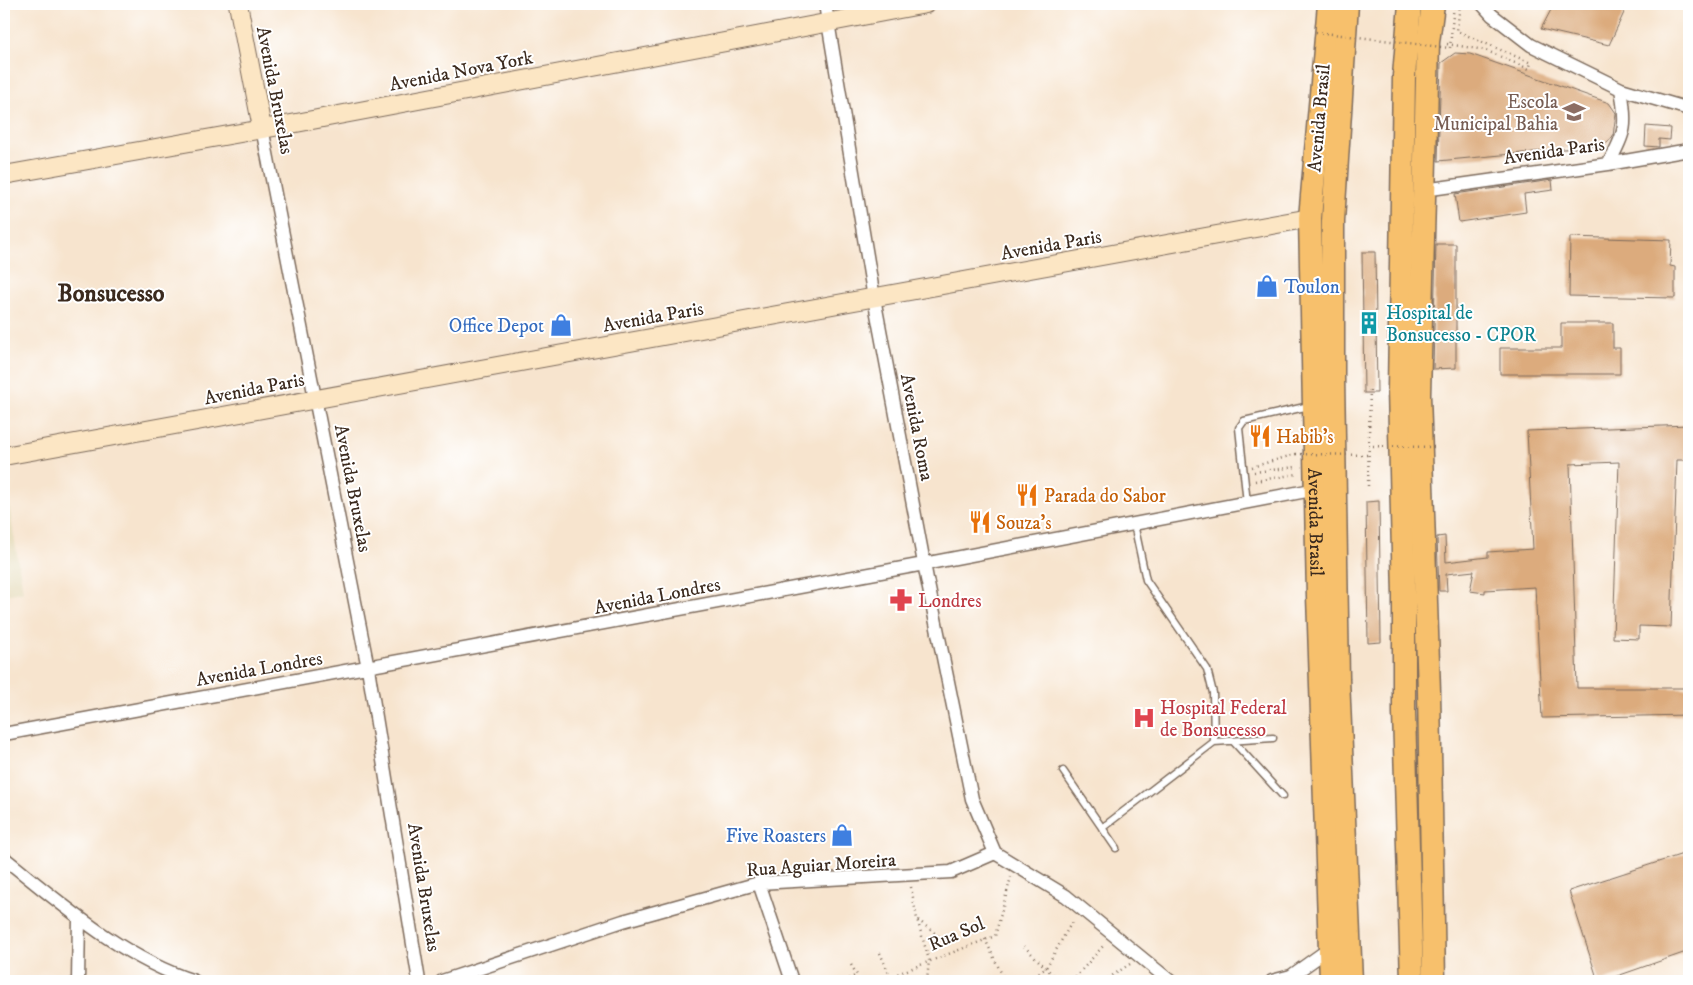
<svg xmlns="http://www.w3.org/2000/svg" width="1693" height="985" viewBox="0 0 1693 985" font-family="'IM FELL DW Pica',serif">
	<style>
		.built { fill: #e5dbba }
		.building { fill: #dcab7d }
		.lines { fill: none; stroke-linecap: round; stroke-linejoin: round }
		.lane-casing { stroke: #7d6b5c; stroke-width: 9 }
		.street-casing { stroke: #7d6b5c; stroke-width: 15 }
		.secondary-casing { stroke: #7d6b5c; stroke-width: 20 }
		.highway-casing { stroke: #7d6b5c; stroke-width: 25 }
		.path { stroke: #7d6b5c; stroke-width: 2.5; stroke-dasharray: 1 4; stroke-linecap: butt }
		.lane { stroke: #fff; stroke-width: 6 }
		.street { stroke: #fff; stroke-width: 12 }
		.secondary { stroke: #fce6c4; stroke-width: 18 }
		.highway { stroke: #f7c06c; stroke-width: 22 }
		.path-bridge { stroke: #7d6b5c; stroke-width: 2.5; stroke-dasharray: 1 4; stroke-linecap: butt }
		.labels { text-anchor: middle; stroke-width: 4; stroke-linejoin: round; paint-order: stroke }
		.street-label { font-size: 19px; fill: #3b2a1e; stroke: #fff }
		.education-label { font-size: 19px; fill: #785e54; stroke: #fff; text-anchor: end }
		.shop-label { font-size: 19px; fill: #366cbe; stroke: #fff; text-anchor: end }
		.culture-label { font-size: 19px; fill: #0d838f; stroke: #fff; text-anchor: start }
		.food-label { font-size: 19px; fill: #c56008; stroke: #fff; text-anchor: start }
		.health-label { font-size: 19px; fill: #be3a42; stroke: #fff; text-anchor: start }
		.district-label { font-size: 24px; font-weight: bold; fill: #3b2a1e; stroke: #fff }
	</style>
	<rect width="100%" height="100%" fill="#fff"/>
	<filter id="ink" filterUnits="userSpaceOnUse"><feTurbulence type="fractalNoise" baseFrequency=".02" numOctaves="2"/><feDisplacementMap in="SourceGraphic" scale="10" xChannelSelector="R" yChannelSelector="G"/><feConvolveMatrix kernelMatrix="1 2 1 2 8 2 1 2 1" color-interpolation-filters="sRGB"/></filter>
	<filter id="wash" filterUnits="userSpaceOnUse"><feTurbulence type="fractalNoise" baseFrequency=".0096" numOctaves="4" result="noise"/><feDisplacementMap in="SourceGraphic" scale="20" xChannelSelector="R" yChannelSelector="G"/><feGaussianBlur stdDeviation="1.12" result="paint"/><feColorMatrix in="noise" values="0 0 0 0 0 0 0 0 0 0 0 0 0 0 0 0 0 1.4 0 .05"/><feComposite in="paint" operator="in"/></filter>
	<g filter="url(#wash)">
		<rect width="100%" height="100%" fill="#f7e4ce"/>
		<path class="built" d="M5,480L23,592L4,595V481Z"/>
		<g id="blocks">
			<path class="building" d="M1554,4H1628L1609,45L1541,29Z
				M1455,53L1470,54L1609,103L1616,113L1613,136L1607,143L1575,148L1438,161L1441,63Z
				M1646,126L1671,128L1670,140L1659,139V147L1645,146Z
				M1552,180L1553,190L1524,194L1526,212L1459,222L1455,194Z
				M1570,237L1671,240L1670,266L1675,267V298L1569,296Z
				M1436,244H1456V368L1433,369Z
				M1362,252H1375L1377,393H1364Z
				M1561,323H1613V348H1620V374H1500V348H1561Z
				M1689,425V460H1677L1671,627L1639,626V639L1613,638L1619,462L1570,464L1577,688H1689V715L1542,718L1535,587L1485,590V593L1470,591L1474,571L1446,574L1447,591H1439L1437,537L1445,536L1446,562L1488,557V552L1533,549L1527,431Z
				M1379,501L1381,642L1368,643L1366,502Z
				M1689,852V951L1603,981H1598L1569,891Z"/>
		</g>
	</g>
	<g filter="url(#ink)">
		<use href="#blocks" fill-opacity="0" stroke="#7d6b5c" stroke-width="1"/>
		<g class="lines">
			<defs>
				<path id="lane" d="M1247,503L1239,428L1244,421L1309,406
					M1134,524L1146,580L1207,669L1213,693L1214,742
					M1232,740L1283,796
					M1063,771L1116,848
					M1102,828L1214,742L1273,738"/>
				<path id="street" d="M825,4L874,298L927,579L972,799L995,853
					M1482,4L1492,15L1531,45L1621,89L1689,109
					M262,128L368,668L419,981
					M1608,164C1626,133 1627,125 1621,89
					M1424,190L1608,164L1689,150
					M4,734L924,564L1317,489
					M995,853L1066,896L1170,981
					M4,858C62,904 122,958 194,981
					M759,883L792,981
					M78,981L79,918
					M442,981L623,921L759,883L951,872L995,853
					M1272,981L1291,976L1329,949"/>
				<path id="secondary" d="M238,4L262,128
					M4,175L291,124L926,4
					M4,456L1310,218"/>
				<g id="highway">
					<path id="s1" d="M1329,4L1310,218L1318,596L1331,981"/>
					<path d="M1347,4L1333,221V377L1338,679L1351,981"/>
					<path d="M1410,4L1404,76L1399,389L1404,595V713L1412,981"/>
					<path d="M1433,4L1428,42L1419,395L1429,691L1434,981"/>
				</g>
			</defs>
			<use href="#lane" class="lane-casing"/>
			<use href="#street" class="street-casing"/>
			<use href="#secondary" class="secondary-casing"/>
			<use href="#highway" class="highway-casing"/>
			<path class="path" d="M1447,44L1485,50L1529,69L1531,63L1457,31L1460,4
				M1252,467L1296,454
				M1254,472L1296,467
				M1255,481L1297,474
				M1368,486L1370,386
				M911,887L917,919L929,960L927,981
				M918,920L946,942
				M985,939L1005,981
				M1024,946L1059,981
				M880,953L890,976
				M844,981L857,975L850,963
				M879,981L995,936L1011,877
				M1026,981L1046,968L1073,920
				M1072,981L1104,945
				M1104,981L1130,964"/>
			<use href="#lane" class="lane"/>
			<use href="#street" class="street"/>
			<use href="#secondary" class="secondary"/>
			<use href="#highway" class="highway"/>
			<path class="path-bridge" d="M1316,32L1450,48L1454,4
				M1368,446L1436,447
				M1296,454L1368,455"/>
		</g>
	</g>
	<defs>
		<symbol id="school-bare" viewBox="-9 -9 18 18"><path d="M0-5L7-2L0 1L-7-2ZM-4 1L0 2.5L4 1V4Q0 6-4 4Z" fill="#8d6e63" stroke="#fff" stroke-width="2.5" paint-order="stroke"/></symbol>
		<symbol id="shop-bare" viewBox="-9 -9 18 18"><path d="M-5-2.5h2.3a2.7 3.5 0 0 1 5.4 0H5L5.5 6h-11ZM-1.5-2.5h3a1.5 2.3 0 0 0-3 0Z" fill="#3f7fe0" stroke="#fff" stroke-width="2.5" paint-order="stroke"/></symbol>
		<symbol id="building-bare" viewBox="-9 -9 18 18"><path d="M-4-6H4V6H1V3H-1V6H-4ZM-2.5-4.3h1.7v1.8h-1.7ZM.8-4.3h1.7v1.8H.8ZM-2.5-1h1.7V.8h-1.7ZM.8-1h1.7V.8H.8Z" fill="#0f9aa8" stroke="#fff" stroke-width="2.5" paint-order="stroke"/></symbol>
		<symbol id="restaurant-bare" viewBox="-9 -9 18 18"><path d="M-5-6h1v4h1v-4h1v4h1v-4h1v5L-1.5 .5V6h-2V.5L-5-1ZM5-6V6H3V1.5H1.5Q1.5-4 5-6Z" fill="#e8710a" stroke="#fff" stroke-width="2.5" paint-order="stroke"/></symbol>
		<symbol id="pharmacy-bare" viewBox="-9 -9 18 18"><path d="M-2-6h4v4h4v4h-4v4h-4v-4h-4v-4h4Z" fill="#e0444e" stroke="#fff" stroke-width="2.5" paint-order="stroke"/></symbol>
		<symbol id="hospital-bare" viewBox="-9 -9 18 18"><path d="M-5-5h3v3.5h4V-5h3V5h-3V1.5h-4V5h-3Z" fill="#e0444e" stroke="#fff" stroke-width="2.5" paint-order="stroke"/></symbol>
	</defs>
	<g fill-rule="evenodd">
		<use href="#school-bare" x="1558" y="96" width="32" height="32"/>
		<use href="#shop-bare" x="1251" y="270" width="32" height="32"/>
		<use href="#building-bare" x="1353" y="307" width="32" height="32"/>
		<use href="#shop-bare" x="545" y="309" width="32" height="32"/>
		<use href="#restaurant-bare" x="1244" y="420" width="32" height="32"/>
		<use href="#restaurant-bare" x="1011" y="479" width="32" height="32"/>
		<use href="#restaurant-bare" x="964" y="506" width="32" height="32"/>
		<use href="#pharmacy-bare" x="885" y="584" width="32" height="32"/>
		<use href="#hospital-bare" x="1128" y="702" width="32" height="32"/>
		<use href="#shop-bare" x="826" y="819" width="32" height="32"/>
	</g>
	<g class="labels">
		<g class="street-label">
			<text transform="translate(461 70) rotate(-11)" y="7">Avenida Nova York</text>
			<text transform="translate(276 90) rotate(79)" y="7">Avenida Bruxelas</text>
			<text transform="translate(1318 118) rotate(-85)" y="7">Avenida Brasil</text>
			<text transform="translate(1554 150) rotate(-8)" y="7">Avenida Paris</text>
			<text transform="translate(1051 244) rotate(-10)" y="7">Avenida Paris</text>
			<text transform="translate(653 316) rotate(-10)" y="7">Avenida Paris</text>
			<text transform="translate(254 388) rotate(-11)" y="7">Avenida Paris</text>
			<text transform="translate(918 427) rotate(79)" y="7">Avenida Roma</text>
			<text transform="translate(354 488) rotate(79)" y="7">Avenida Bruxelas</text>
			<text dy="7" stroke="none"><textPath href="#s1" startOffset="519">Avenida Brasil</textPath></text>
			<text transform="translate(657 595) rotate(-11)" y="7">Avenida Londres</text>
			<text transform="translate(259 668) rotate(-10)" y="7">Avenida Londres</text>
			<text transform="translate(821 864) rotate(-4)" y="7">Rua Aguiar Moreira</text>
			<text transform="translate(425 887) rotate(81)" y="7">Avenida Bruxelas</text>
			<text transform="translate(956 933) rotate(-23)" y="7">Rua Sol</text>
		</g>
		<g class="education-label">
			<text x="1558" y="108">Escola<tspan x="1558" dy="22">Municipal Bahia</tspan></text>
		</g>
		<g class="shop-label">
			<text x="1284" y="293" text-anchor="start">Toulon</text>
			<text x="544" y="332">Office Depot</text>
			<text x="826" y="842">Five Roasters</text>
		</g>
		<g class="culture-label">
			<text x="1386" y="319">Hospital de<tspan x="1386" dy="22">Bonsucesso - CPOR</tspan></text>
		</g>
		<g class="food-label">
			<text x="1276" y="443">Habib's</text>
			<text x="1044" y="502">Parada do Sabor</text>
			<text x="996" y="529">Souza's</text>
		</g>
		<g class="health-label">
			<text x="918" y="607">Londres</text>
			<text x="1160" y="714">Hospital Federal<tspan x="1160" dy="22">de Bonsucesso</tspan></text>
		</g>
		<g class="district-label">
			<text x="111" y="301">Bonsucesso</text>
		</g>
	</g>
	<rect width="1693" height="985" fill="none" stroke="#fff" stroke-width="20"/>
</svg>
